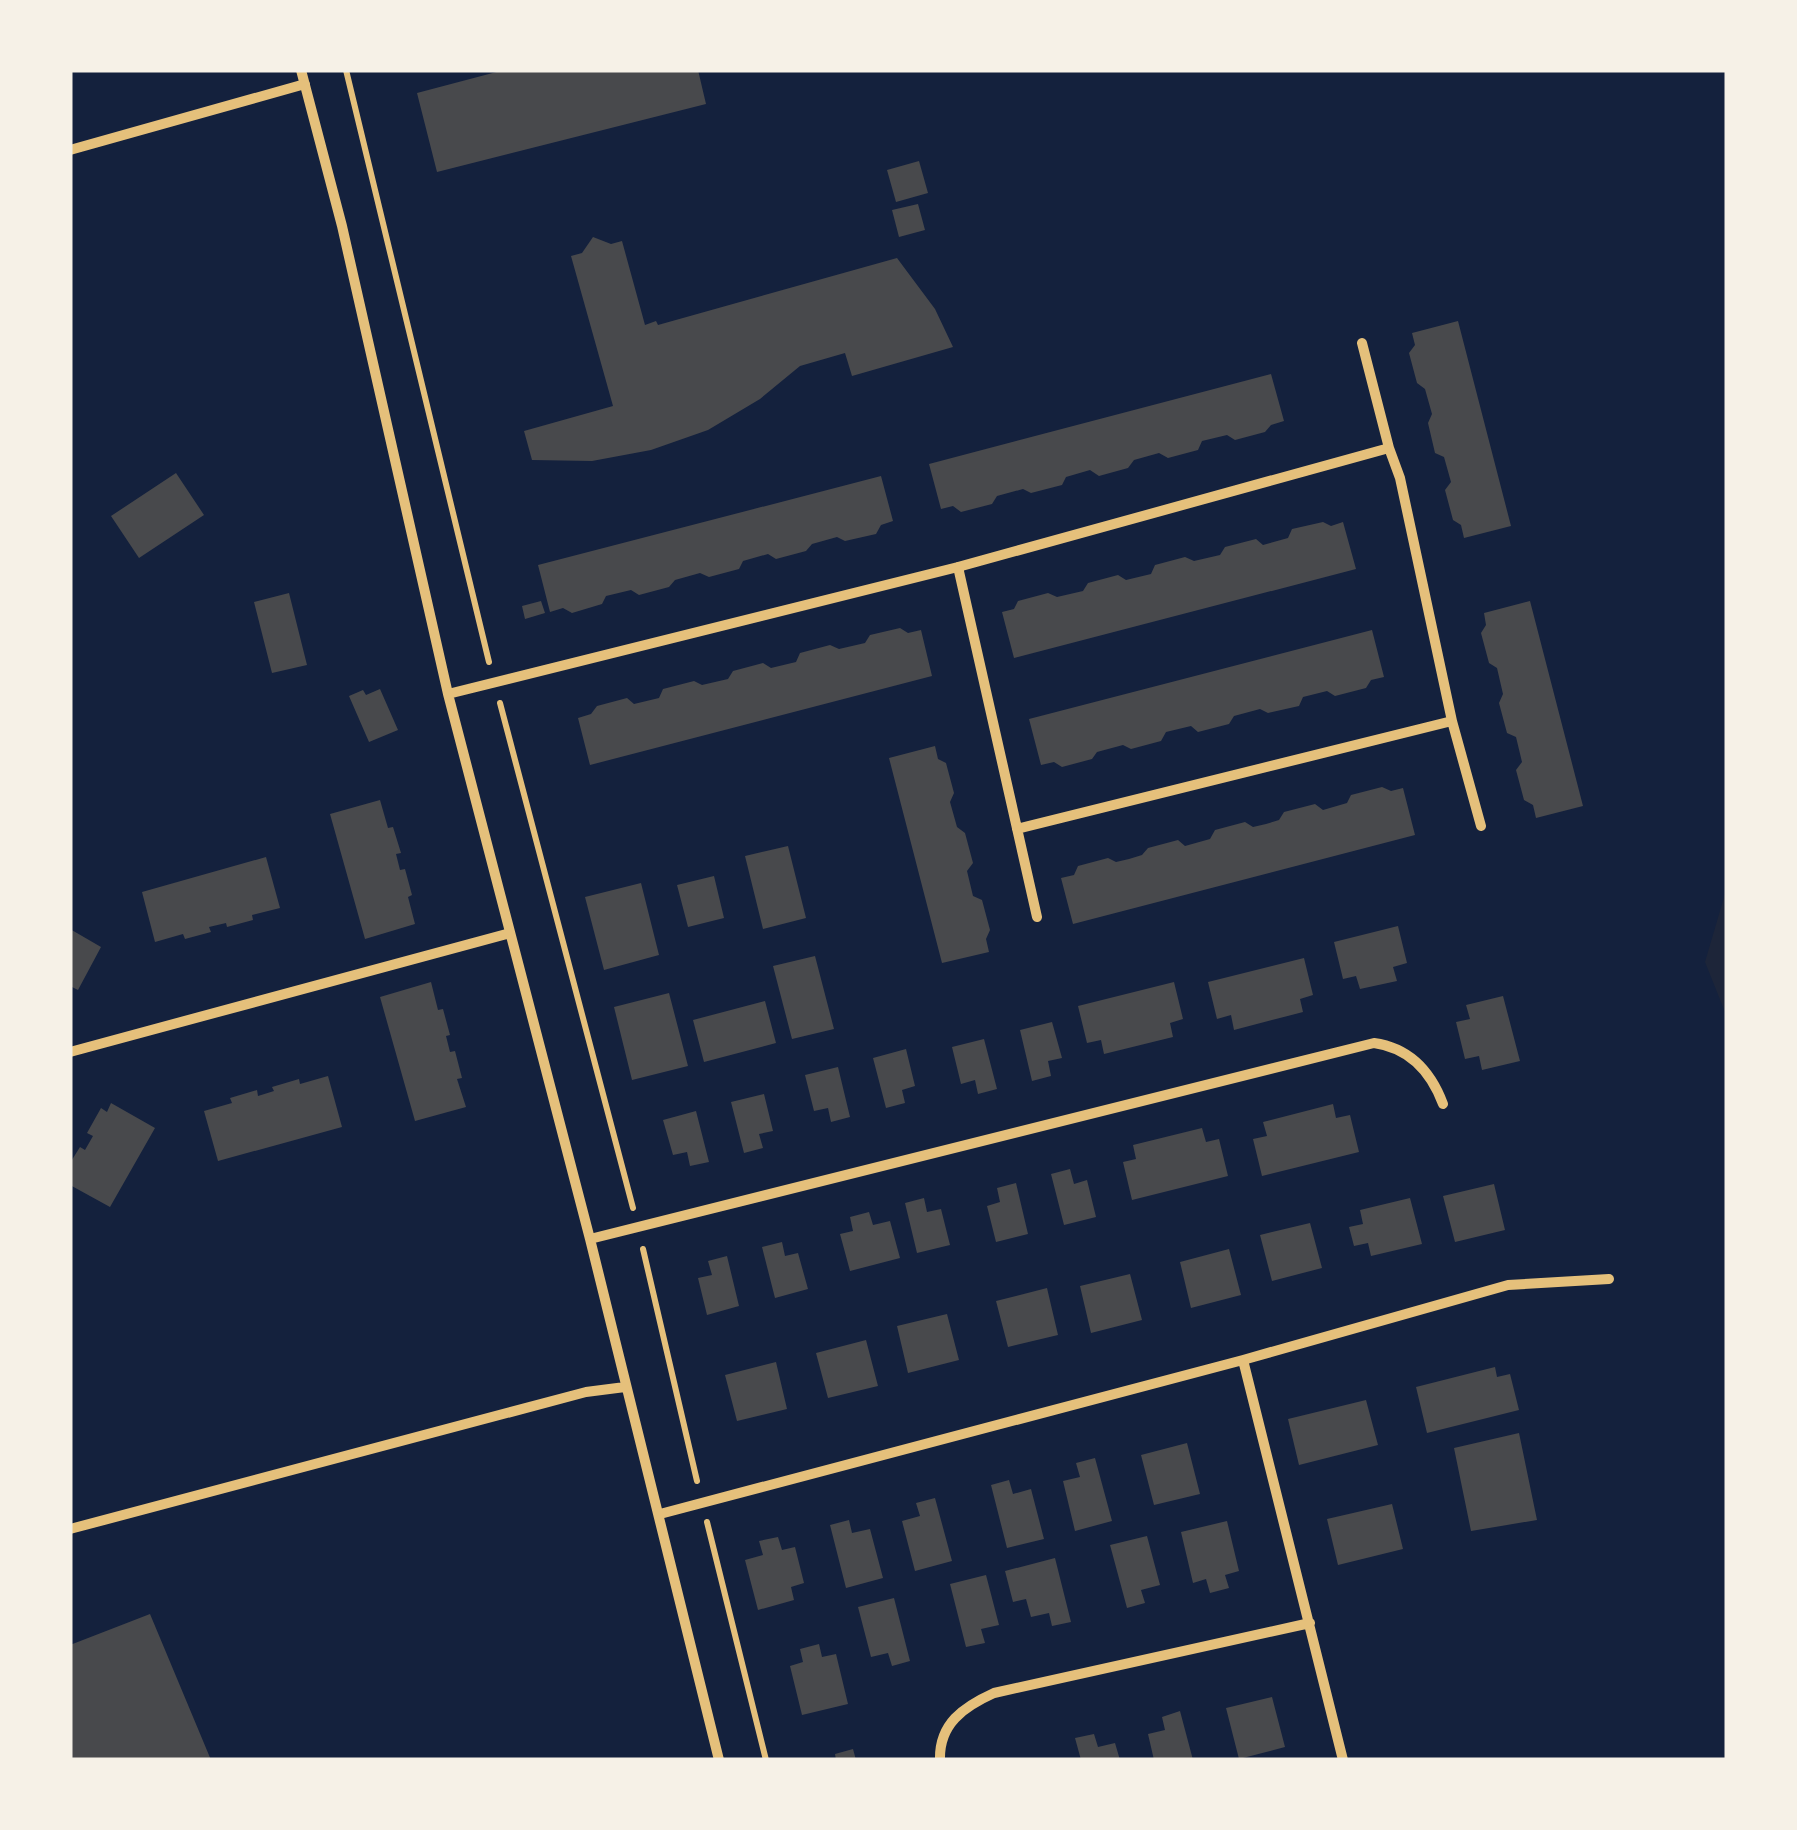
<svg xmlns="http://www.w3.org/2000/svg" width="1797" height="1830" viewBox="0 0 1797 1830" font-family="Bitter,serif">
	<style>
		.green { fill: #1d2539 }
		.building { fill: #48494c }
		.lines { fill: none; stroke-linecap: round; stroke-linejoin: round }
		.path { stroke: #e5c07b; stroke-width: 6 }
		.minor { stroke: #e5c07b; stroke-width: 10 }
	</style>
	<rect width="100%" height="100%" fill="#14213d"/>
	<path class="green" d="M1727,887V1017L1705,962Z"/>
	<path class="building" d="M504,70H698L706,104L437,172L417,93Z
		M919,161L928,193L896,202L887,170Z
		M918,204L925,230L899,237L892,210Z
		M593,237L611,244L622,241L645,325L656,321L658,325L897,258L935,309L953,347L852,376L845,353L800,366L760,399L708,430L651,450L592,461L532,460L524,431L613,406L571,256L582,253Z
		M1458,321L1511,526L1464,538L1461,525L1453,520L1445,490L1451,482L1444,457L1435,453L1428,423L1432,414L1425,389L1417,383L1409,353L1415,345L1412,333Z
		M1271,374L1284,421L1271,425L1265,432L1235,440L1227,435L1202,441L1198,450L1168,458L1159,453L1134,460L1128,468L1099,476L1090,470L1066,477L1062,485L1031,493L1023,489L997,496L992,504L961,512L953,506L941,509L929,464Z
		M176,473L204,515L139,558L111,516Z
		M881,476L893,521L881,525L876,534L845,541L837,537L812,544L806,551L776,559L768,554L743,561L739,569L709,577L700,573L675,580L669,587L639,595L631,590L606,596L602,604L572,613L563,608L550,612L538,565Z
		M1323,522L1331,526L1343,522L1356,569L1014,658L1002,612L1014,609L1018,601L1048,593L1057,597L1083,591L1088,583L1118,575L1126,580L1151,574L1155,565L1185,557L1194,561L1220,555L1225,547L1256,539L1263,545L1288,538L1292,529Z
		M289,593L307,665L272,673L254,602Z
		M541,601L545,613L525,619L522,606Z
		M1530,601L1583,806L1536,818L1533,805L1524,800L1516,770L1522,762L1516,737L1507,733L1499,703L1503,694L1497,668L1489,663L1481,633L1486,625L1484,613Z
		M900,628L908,633L921,630L932,676L590,765L578,718L591,714L597,706L627,698L634,704L659,698L663,689L694,681L702,685L728,679L733,671L763,663L771,668L796,662L800,653L830,645L839,649L865,643L870,635Z
		M1372,630L1384,677L1371,680L1366,688L1335,696L1327,691L1303,697L1299,706L1268,713L1260,709L1234,716L1229,724L1198,732L1191,726L1166,732L1161,741L1131,749L1123,745L1097,752L1092,759L1062,767L1054,762L1041,765L1029,719Z
		M380,689L398,730L369,742L349,696L363,690L366,695Z
		M935,746L938,759L946,763L954,793L950,802L957,827L965,833L973,863L967,871L973,896L982,900L990,930L986,939L989,952L942,963L889,758Z
		M1382,787L1391,791L1403,788L1415,835L1073,924L1061,878L1074,875L1078,866L1108,858L1116,862L1129,859L1142,855L1148,848L1178,840L1185,846L1210,839L1215,830L1245,822L1253,827L1266,824L1279,820L1284,812L1315,804L1323,810L1347,803L1351,795Z
		M380,800L388,828L393,827L401,853L396,854L400,870L405,869L412,895L408,897L415,924L365,939L330,814Z
		M788,846L806,918L763,929L745,856Z
		M266,857L280,908L252,915L253,920L227,927L226,923L209,927L211,932L185,939L183,934L155,942L142,892Z
		M714,876L724,918L688,927L677,885Z
		M641,883L659,955L604,970L585,897Z
		M1398,926L1407,963L1393,967L1397,981L1360,989L1356,976L1343,979L1334,942Z
		M70,929L101,947L78,990L70,986Z
		M815,956L834,1029L792,1039L773,966Z
		M1304,958L1313,995L1300,999L1303,1012L1234,1030L1231,1015L1217,1019L1208,982Z
		M431,982L438,1010L443,1009L450,1035L446,1036L450,1052L455,1051L462,1078L457,1079L466,1107L415,1121L380,997Z
		M1174,982L1183,1019L1170,1023L1173,1037L1104,1054L1101,1040L1087,1043L1078,1006Z
		M669,993L688,1066L632,1080L614,1007Z
		M1503,996L1520,1061L1482,1070L1479,1056L1465,1059L1456,1022L1470,1019L1466,1005Z
		M765,1001L776,1043L704,1062L693,1020Z
		M1052,1022L1062,1058L1048,1061L1051,1076L1032,1081L1020,1030Z
		M984,1039L997,1089L978,1094L975,1080L961,1084L952,1047Z
		M906,1049L915,1086L902,1090L905,1103L886,1108L873,1058Z
		M838,1067L850,1117L831,1122L828,1108L814,1111L805,1075Z
		M328,1076L342,1127L218,1161L204,1111L232,1103L230,1098L257,1090L258,1096L274,1091L272,1087L299,1079L300,1084Z
		M764,1094L773,1131L759,1134L763,1148L744,1153L731,1102Z
		M111,1103L155,1128L110,1207L70,1185V1163L80,1147L85,1150L93,1136L87,1133L101,1108L107,1112Z
		M1333,1104L1336,1118L1350,1115L1359,1152L1262,1176L1253,1139L1267,1136L1263,1122Z
		M696,1111L709,1162L690,1166L687,1152L673,1155L663,1120Z
		M1202,1128L1206,1142L1219,1139L1228,1176L1132,1200L1123,1162L1136,1159L1133,1145Z
		M1070,1169L1074,1184L1087,1180L1096,1217L1064,1225L1051,1174Z
		M1016,1183L1028,1234L996,1242L987,1206L1000,1202L997,1188Z
		M1494,1184L1505,1230L1455,1242L1443,1196Z
		M924,1198L927,1212L941,1209L950,1245L917,1253L905,1203Z
		M1410,1198L1422,1244L1371,1256L1368,1243L1354,1246L1349,1227L1363,1224L1360,1210Z
		M869,1212L873,1225L890,1221L900,1258L850,1271L840,1234L853,1231L850,1217Z
		M1310,1223L1322,1268L1272,1281L1260,1235Z
		M782,1242L785,1256L798,1253L808,1289L775,1298L762,1247Z
		M1229,1249L1241,1295L1191,1308L1180,1262Z
		M727,1256L739,1306L707,1315L698,1278L712,1275L708,1261Z
		M1130,1274L1142,1320L1091,1333L1080,1286Z
		M1047,1288L1058,1335L1008,1347L996,1301Z
		M947,1314L959,1360L908,1373L897,1326Z
		M866,1340L878,1386L828,1398L816,1353Z
		M776,1362L787,1409L737,1421L725,1375Z
		M1495,1367L1497,1377L1510,1374L1519,1410L1427,1433L1416,1387Z
		M1366,1400L1378,1445L1299,1465L1288,1419Z
		M1519,1433L1537,1520L1471,1531L1454,1448Z
		M1187,1443L1200,1494L1154,1505L1141,1455Z
		M1095,1458L1112,1521L1075,1531L1063,1481L1080,1477L1076,1463Z
		M1009,1480L1013,1494L1031,1489L1044,1539L1007,1548L991,1485Z
		M935,1498L952,1561L915,1571L902,1521L920,1516L916,1503Z
		M1392,1504L1403,1549L1338,1565L1327,1519Z
		M849,1520L852,1533L870,1529L883,1578L846,1588L830,1525Z
		M1227,1521L1239,1571L1225,1575L1229,1588L1210,1593L1206,1579L1193,1583L1181,1532Z
		M1147,1536L1160,1585L1141,1590L1145,1603L1127,1608L1110,1545Z
		M778,1537L782,1550L795,1547L804,1583L791,1587L794,1600L758,1610L745,1560L763,1555L759,1541Z
		M1055,1558L1071,1622L1052,1626L1049,1613L1031,1617L1026,1599L1013,1602L1005,1571Z
		M986,1575L999,1625L981,1629L985,1643L966,1647L950,1584Z
		M894,1598L910,1661L892,1666L888,1653L871,1657L858,1607Z
		M150,1614L211,1760H70V1645Z
		M819,1644L822,1657L836,1654L848,1704L802,1715L790,1666L803,1662L800,1649Z
		M1272,1697L1285,1747L1239,1759L1226,1708Z
		M1180,1711L1193,1760H1154L1148,1734L1165,1730L1162,1717Z
		M1094,1734L1098,1747L1115,1743L1120,1760H1081L1075,1738Z
		M853,1749L856,1760H836L835,1754Z"/>
	<g class="lines">
		<path class="path" d="M346,70L489,662
			M500,703L633,1208
			M643,1249L697,1481
			M707,1522L766,1760"/>
		<path class="minor" d="M301,70L342,226L448,694L590,1239L719,1760
			M70,150L305,84
			M1362,343L1389,448L1400,478L1452,721L1481,826
			M958,567L1037,917
			M448,694L958,567L1389,448
			M1017,829L1452,721
			M70,1052L510,933
			M590,1239L1374,1043C1410,1048 1431,1072 1443,1104
			M1243,1360L1343,1760
			M660,1514L1243,1360L1508,1285L1609,1279
			M70,1529L586,1392L625,1387
			M940,1760C939,1724 963,1707 994,1693L1310,1623"/>
	</g>
	<rect width="1797" height="1830" fill="none" stroke="#f6f1e7" stroke-width="145"/>
</svg>
